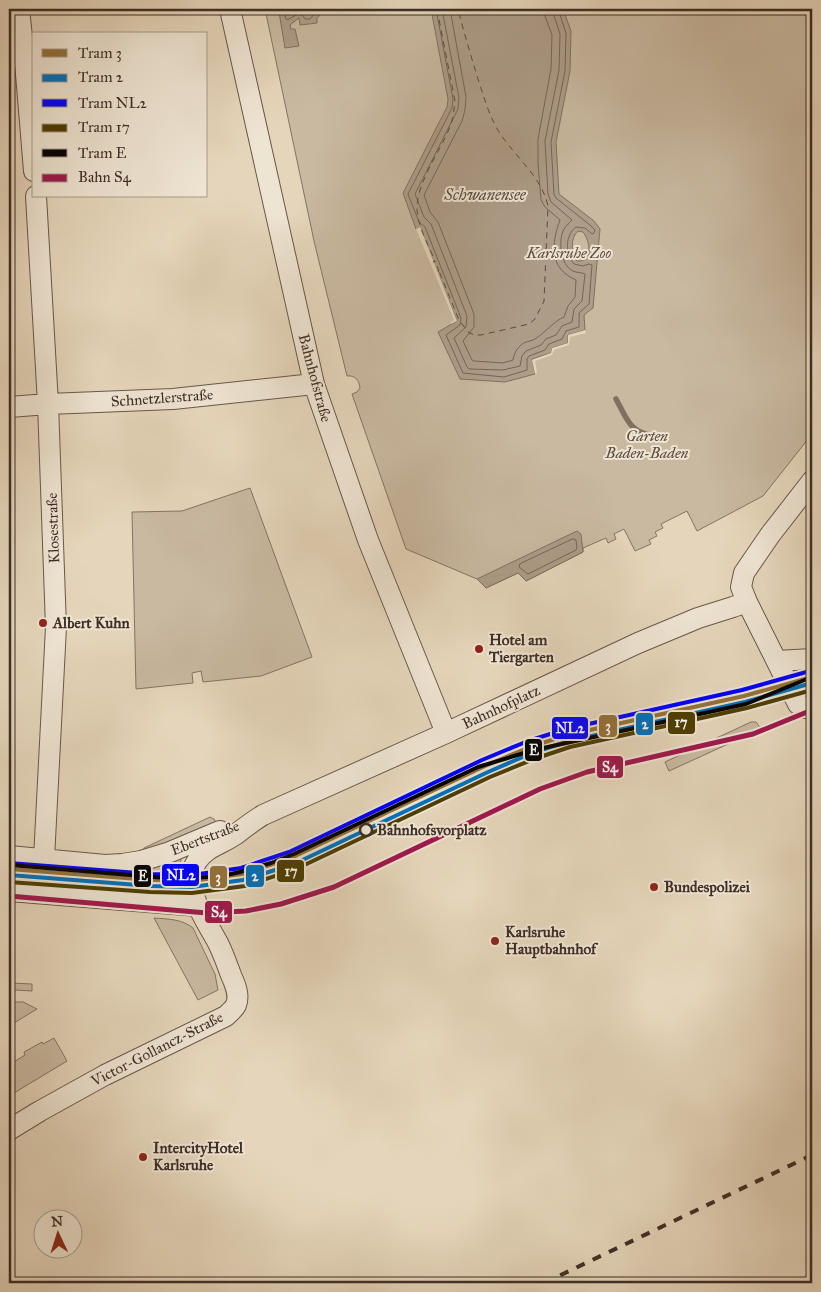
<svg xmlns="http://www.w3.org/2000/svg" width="821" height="1292" viewBox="0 0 821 1292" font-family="'IM FELL Great Primer',serif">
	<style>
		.green { fill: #c9b9a1; stroke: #847464 }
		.water { fill: #ad9c88; stroke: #817061; fill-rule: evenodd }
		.pier { fill: #e5d5ba }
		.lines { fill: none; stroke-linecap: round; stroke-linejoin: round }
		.shore { stroke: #766558; stroke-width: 1 }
		.stream { stroke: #817061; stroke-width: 5.5 }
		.ferry { stroke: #5a4a3f; stroke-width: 1; stroke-dasharray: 6 5; stroke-linecap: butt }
		.minor-casing { stroke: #68584c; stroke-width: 22 }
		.minor { stroke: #eee4d2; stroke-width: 20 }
		.rail { stroke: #3f2e27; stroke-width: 4; stroke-dasharray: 9 9; stroke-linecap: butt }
		.rail-1-casing { stroke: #eee4d2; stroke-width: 9 }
		.rail-1 { stroke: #9f184c; stroke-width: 5 }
		.tram-1-casing { stroke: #eee4d2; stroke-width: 8 }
		.tram-2-casing { stroke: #eee4d2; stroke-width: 8 }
		.tram-3-casing { stroke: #eee4d2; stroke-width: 8 }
		.tram-4-casing { stroke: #eee4d2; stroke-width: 8 }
		.tram-5-casing { stroke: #eee4d2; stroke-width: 8 }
		.tram-1 { stroke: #947139; stroke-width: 4 }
		.tram-2 { stroke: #0071bc; stroke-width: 4 }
		.tram-3 { stroke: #00f; stroke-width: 4 }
		.tram-4 { stroke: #4d3d00; stroke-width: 4 }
		.tram-5 { stroke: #000; stroke-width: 4 }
		.poi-dot { fill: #8f2418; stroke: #eee4d2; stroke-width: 2 }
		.stop-dot { fill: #eee4d2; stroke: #3f2e27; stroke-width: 2.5 }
		.labels { text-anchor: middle; stroke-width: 4; stroke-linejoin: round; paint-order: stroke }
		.park-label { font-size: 15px; font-style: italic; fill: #5b4a3f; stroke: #eee4d2 }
		.street-label { font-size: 15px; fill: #3f2e27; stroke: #eee4d2 }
		.poi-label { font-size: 15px; font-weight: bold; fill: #3f2e27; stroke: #eee4d2; text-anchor: start }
		.stop-label { font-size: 15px; font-weight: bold; fill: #3f2e27; stroke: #eee4d2; text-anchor: start }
		.water-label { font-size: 16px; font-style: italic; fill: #5a4a3f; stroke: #eee4d2 }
		.line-badge { stroke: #eee4d2; stroke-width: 2 }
		.badge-label { font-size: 14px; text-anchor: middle; font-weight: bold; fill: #fff }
	</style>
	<rect width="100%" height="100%" fill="#e5d5ba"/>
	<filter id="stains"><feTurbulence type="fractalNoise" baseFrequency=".004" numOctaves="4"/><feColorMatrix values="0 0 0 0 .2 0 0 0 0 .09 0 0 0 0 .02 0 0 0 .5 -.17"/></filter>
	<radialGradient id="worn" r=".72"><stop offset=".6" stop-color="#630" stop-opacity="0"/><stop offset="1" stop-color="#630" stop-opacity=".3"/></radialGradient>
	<path class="green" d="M265,9H812V434L763,496L697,531L687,511L661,524L663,528L655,532L657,536L649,540L651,544L635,551L624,529L614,534L616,539L608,543L606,538L583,548V552L526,581L518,573L486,588L477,579L406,549L352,394L357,392L360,388C359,380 355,375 347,376L314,241Z
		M250,488L312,657L261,676L203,682L201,671L192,673L193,683L136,689L132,512L182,511Z
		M751,722H756L761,729L669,771L665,762Z
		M210,817L214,819L217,825L187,839L143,850L144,848Z
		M179,857L181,860L177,874L143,875L107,873Z
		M154,918C168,919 182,919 193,928L215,974L218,990L198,1000Z
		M9,963H12L11,983L32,984V991L16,990L9,998Z
		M9,1002H23L37,1009L9,1026Z
		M54,1038L67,1061L9,1096V1065L25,1055L24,1052L42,1042L43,1044Z"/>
	<path class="water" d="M298,9H327L317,18V23L300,25L299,18L290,25L291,29H295L299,46L285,48L279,12Z
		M431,9H563L571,31L570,71L556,142L559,194L594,221L600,229L593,308L584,315L585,330L568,335V343L552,348L551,353L532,359L535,374L505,382L460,379L438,332L457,321L420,228L416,229L403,193L447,107L448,99ZM578,231L583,232C590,241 594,262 577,261C571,253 570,238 578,231Z
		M577,531L581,534L583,552L526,581L518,573L486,588L477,579Z"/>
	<path class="pier" d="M420,227L457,321L451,324V322L454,320L416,229Z
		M585,330L586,333L570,337L569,345L554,350L552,355L535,361L537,373L535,374L532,360L551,353L552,348L568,343V335Z"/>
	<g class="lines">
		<path class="shore" d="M289,9L285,17L287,20L298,14L302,15L305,19H310L319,9
			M436,9L453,99L452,108L408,194L419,222L425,227L461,318L460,325L446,335L463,373L504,377L527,370V359L529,356L545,350L549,344L562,339L566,331L579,327V313L589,304L592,265L589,264L583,266L574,264C565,253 565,235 576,227L585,228L592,234L594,233L595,230L590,225L556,198L554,194L551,142L565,71L566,33L558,9
			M442,9L459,98L458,109L415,194L424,217L431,224L467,316L466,327L454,338L467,367L469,369L503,370L520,366L522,356L526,351L541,345L546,339L556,335L562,326L572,322L574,309L582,301L585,274C581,272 577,273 573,271C560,265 558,240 564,229C566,225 570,223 572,220L551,202L548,194L545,141L559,70L560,34L552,9
			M450,9L466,97L465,110L462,121L424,195L430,212L438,222L474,314V327L463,341L472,360L474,361L503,363L513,360C514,355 516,349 520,346C524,341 530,342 535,339C545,333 554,321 564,317L568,306L575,297L576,280C549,268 551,245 560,220L545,207L541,200L538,163V139L551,69L552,35L545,16L544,9
			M573,539L576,540L577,548L576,550L528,574L519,567L520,564Z"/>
		<path class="stream" d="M616,399C627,419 629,432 654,436"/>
		<path class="ferry" d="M437,9L455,101C454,110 453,119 450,127C440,152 416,183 417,210C418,227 429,246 435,261L433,262L435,261L439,271L437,272L439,271L459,320L468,332L474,335H481L529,324L535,319L544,301L548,206C541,173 508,152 494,123C487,109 483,94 478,79C471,56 464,33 458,9"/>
		<defs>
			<path id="minor" d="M19,9L26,74L34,171
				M230,9L314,384L368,540L446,733
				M36,196L48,404L56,627L44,859
				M9,407L48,404L173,399L314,384
				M812,481L770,535L744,573L741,587L747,602L798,704L804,708L812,707
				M777,661L812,659
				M9,856L105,865L122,864L141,861L170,852L220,831
				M9,891L198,906
				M9,1130L40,1111L105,1075L226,1016C229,1013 234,1009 236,1005C240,995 235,984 231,975C227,964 223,953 218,943C206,920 180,887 197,861C206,847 222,844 235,835C244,828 253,821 263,815L446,733L638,643L698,618L733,607L747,602"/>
		</defs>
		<use href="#minor" class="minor-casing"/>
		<use href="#minor" class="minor"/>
		<path class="rail" d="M544,1283L812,1155"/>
		<defs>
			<path id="rail-1" d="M9,896L207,913L246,911L281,904L334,887L540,789L587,772L753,734L812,710"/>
		</defs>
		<use href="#rail-1" class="rail-1-casing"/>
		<use href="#rail-1" class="rail-1"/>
		<defs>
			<path id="tram-1" d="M9,869L151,880L192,881L242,874L291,858L485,766L530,747L567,735L744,696L812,677"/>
			<path id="tram-2" d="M9,875L151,886L192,887L243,880L294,864L488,772L532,753L569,741L745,702L812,683"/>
			<path id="tram-3" d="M9,863L151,874L192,875L241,868L289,852L482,760L528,741L566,729L742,690L810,671"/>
			<path id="tram-4" d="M9,882L150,892L192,893L245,886L296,869L490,777L534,759L570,747L747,708L812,690"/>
			<path id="tram-5" d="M10,865L178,879L222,876L240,872L271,863L294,854L478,767L534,750L746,704L807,679"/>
		</defs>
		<use href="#tram-1" class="tram-1-casing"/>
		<use href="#tram-2" class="tram-2-casing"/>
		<use href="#tram-3" class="tram-3-casing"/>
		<use href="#tram-4" class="tram-4-casing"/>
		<use href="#tram-5" class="tram-5-casing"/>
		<use href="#tram-1" class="tram-1"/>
		<use href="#tram-2" class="tram-2"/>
		<use href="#tram-3" class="tram-3"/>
		<use href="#tram-4" class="tram-4"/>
		<use href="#tram-5" class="tram-5"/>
	</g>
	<g class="poi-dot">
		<circle cx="43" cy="623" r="5"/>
		<circle cx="479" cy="649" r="5"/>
		<circle cx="654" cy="887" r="5"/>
		<circle cx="495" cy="941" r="5"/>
		<circle cx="143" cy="1157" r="5"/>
	</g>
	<circle class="stop-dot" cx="366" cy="830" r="6"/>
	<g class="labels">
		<g class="park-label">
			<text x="569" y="258">Karlsruhe Zoo</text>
			<text x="647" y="441">Garten<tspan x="647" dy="17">Baden-Baden</tspan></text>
		</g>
		<g class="street-label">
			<text transform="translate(315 378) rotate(75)" y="5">Bahnhofstraße</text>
			<text transform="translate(162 398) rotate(-4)" y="5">Schnetzlerstraße</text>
			<text transform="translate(53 528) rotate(-92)" y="5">Klosestraße</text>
			<text transform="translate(501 707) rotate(-25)" y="5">Bahnhofplatz</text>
			<text transform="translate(205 838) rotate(-21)" y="5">Ebertstraße</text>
			<text transform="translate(157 1049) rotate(-27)" y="5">Victor-Gollancz-Straße</text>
		</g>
		<g class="poi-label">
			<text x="53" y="628">Albert Kuhn</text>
			<text x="489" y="645">Hotel am<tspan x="489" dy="17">Tiergarten</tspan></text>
			<text x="664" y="892">Bundespolizei</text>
			<text x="505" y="937">Karlsruhe<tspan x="505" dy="17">Hauptbahnhof</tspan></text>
			<text x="153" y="1153">IntercityHotel<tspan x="153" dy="17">Karlsruhe</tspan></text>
		</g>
		<g class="stop-label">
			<text x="377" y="835">Bahnhofsvorplatz</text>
		</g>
		<g class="water-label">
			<text x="485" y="200">Schwanensee</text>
		</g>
	</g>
	<g class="line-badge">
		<rect x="667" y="711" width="29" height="24" rx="5" fill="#4d3d00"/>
		<rect x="635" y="712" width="19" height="24" rx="5" fill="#0071bc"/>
		<rect x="598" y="714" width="20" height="24" rx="5" fill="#947139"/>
		<rect x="551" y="716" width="38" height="24" rx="5" fill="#00f"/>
		<rect x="524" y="738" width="19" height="24" rx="5" fill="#000"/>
		<rect x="596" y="755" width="28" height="24" rx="5" fill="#9f184c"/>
		<rect x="276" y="859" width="29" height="24" rx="5" fill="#4d3d00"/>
		<rect x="161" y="863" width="39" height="24" rx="5" fill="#00f"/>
		<rect x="133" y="864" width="19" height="24" rx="5" fill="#000"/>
		<rect x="245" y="864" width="20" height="24" rx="5" fill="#0071bc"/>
		<rect x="209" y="865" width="19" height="24" rx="5" fill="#947139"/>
		<rect x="204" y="900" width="29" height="24" rx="5" fill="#9f184c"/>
	</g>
	<g class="badge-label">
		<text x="681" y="727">17</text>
		<text x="645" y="729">2</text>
		<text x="608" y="731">3</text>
		<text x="570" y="733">NL2</text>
		<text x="534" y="755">E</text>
		<text x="610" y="772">S4</text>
		<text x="291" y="876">17</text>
		<text x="181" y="880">NL2</text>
		<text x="143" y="881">E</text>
		<text x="255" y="881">2</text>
		<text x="218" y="882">3</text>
		<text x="219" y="917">S4</text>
	</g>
	<rect width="821" height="1292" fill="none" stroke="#e5d5ba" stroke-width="30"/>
	<rect x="10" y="10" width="801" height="1272" fill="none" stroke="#3f2e27" stroke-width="2.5"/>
	<rect x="15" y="15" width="791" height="1262" fill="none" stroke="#3f2e27"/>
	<rect x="32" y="32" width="175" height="165" fill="#eee4d2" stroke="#a89b8e"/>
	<rect x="42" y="49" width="25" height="8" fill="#947139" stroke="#a89b8e"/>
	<text x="78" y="58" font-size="15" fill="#3f2e27">Tram 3</text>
	<rect x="42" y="74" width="25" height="8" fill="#0071bc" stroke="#a89b8e"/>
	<text x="78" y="82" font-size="15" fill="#3f2e27">Tram 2</text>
	<rect x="42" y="99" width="25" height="8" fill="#0000ff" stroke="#a89b8e"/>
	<text x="78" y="108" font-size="15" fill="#3f2e27">Tram NL2</text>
	<rect x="42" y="124" width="25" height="8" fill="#4d3d00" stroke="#a89b8e"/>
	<text x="78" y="132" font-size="15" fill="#3f2e27">Tram 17</text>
	<rect x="42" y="149" width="25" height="8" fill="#000000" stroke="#a89b8e"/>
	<text x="78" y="158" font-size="15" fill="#3f2e27">Tram E</text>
	<rect x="42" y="174" width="25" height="8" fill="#9f184c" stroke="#a89b8e"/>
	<text x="78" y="182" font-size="15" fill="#3f2e27">Bahn S4</text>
	<g transform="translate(58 1234) rotate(356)"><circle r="24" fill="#eee4d2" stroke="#a89b8e"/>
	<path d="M0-4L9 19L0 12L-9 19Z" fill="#8f2418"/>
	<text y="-8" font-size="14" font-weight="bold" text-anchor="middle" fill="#3f2e27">N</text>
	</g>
	<rect width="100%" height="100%" filter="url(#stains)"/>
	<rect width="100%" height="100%" fill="url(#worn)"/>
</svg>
